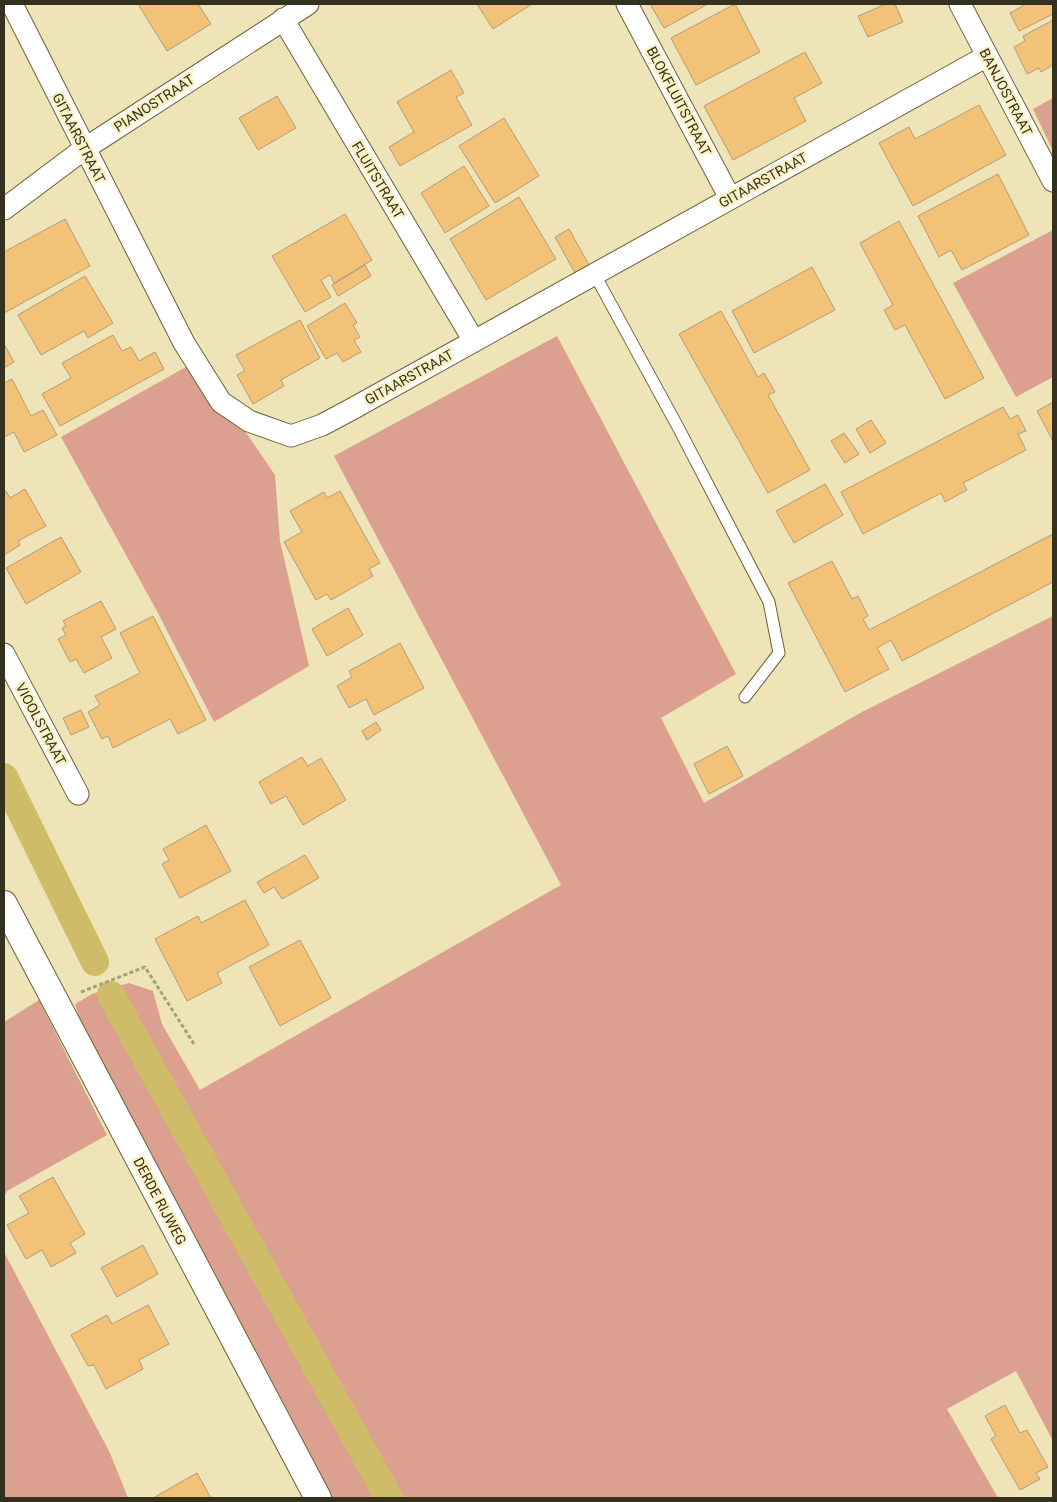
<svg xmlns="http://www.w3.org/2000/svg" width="1057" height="1502" viewBox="0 0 1057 1502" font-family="Roboto,sans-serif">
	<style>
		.green { fill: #dba08f }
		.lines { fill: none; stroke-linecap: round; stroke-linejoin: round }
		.canal { stroke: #cfbc68; stroke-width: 28 }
		.building { fill: #f3c279; stroke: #b49b76 }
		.service-casing { stroke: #6a6139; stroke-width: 13 }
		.minor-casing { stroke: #6a6139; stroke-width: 23 }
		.tertiary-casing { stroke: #6a6139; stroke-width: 28 }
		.path { stroke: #a69f7c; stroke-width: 3; stroke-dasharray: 4 2.5; stroke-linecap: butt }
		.service { stroke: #fff; stroke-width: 11 }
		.minor { stroke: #fff; stroke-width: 21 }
		.tertiary { stroke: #fff; stroke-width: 26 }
		.labels { text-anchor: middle; stroke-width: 5; stroke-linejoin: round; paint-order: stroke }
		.street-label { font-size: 14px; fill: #35311f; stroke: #fbf1c4 }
	</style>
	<rect width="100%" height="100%" fill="#eee4b7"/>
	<path class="green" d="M1053,98V151L1033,109Z
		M1053,230V377L1016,397L953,283Z
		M557,336L736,674L661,718L704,803L860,713L1053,616V1441L1016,1371L947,1409L998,1498H329L81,1023L75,1004L92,994L129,983L153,991L162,1024L200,1090L561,885L334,456Z
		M186,367L212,405L245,431L275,475L280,541L309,666L214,722L158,613L61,437Z
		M39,1000L107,1135L7,1191L4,1197V1022Z
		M4,1252L110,1453L128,1498H4Z"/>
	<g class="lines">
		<path class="canal" d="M4,777L95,962
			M111,995L389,1498"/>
	</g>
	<path class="building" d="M138,4H198L211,24L167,51Z
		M477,4H532L493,29Z
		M650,4H708L664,28Z
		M735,4L760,52L696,85L671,38Z
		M886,4H895L903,22L868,37L858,16Z
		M1022,4H1053V14L1019,31L1010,13L1023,6Z
		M1053,20V65L1041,72L1039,68L1027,74L1014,47L1025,41L1023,36Z
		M805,52L822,83L794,98L806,121L733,160L704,106Z
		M451,70L464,93L456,97L472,125L400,166L389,147L414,132L397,102Z
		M277,96L296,128L258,150L239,118Z
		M979,105L1006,155L913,206L879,143L909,127L915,139Z
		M504,118L539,176L495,203L459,146Z
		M464,166L489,206L445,233L421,193Z
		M998,174L1029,235L962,270L951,250L939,257L918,216Z
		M519,197L556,259L486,300L450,239Z
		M345,214L372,260L334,283L330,275L321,280L331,297L305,312L272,256Z
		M65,219L90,266L4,313V252Z
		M899,221L984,378L945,399L905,325L895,330L884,310L893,305L860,243Z
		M569,229L589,265L575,273L555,237Z
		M365,265L371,276L338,296L332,285Z
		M812,267L835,310L754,353L732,311Z
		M85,276L113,323L88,338L84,331L41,355L18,315Z
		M345,303L357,323L353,325L360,337L354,340L361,352L343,362L337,353L326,359L307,326Z
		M721,311L758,377L764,373L775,392L768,395L810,470L768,493L679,334Z
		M300,320L320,358L281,380L284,386L253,404L237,375L245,371L236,355Z
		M113,335L122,351L131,347L139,361L155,352L164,369L60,426L42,394L71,378L62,363Z
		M4,344L14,362L4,368Z
		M12,379L31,416L43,410L57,435L24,452L14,432L4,437V383Z
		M1053,402V441L1037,411Z
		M1003,407L1010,419L1018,415L1026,431L1018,434L1026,450L963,483L967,490L945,502L941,493L863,534L841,492Z
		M871,420L886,443L870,453L856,429Z
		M844,433L859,454L845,463L831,441Z
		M825,484L843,515L794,543L776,511Z
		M25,489L46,526L18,541L20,545L4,555V492L6,491L10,498Z
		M340,491L380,563L369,569L373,576L331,600L327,594L316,600L284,542L302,532L290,511L324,492L327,498Z
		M1053,534V582L902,661L891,640L877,648L889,669L845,692L788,583L832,561L852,599L858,596L868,616L863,619L869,630Z
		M61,537L81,572L26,604L6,568Z
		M101,601L116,629L101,637L112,658L84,673L76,659L70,662L58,639L66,635L62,628L66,626L63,621Z
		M348,608L363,635L327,656L312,629Z
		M153,616L206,720L178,734L170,719L113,748L108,736L102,739L88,712L100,705L95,696L140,673L120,633Z
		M400,643L424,688L374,715L366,699L349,708L337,686L352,677L349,671Z
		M81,710L89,727L71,735L63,718Z
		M376,722L381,730L367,740L362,731Z
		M727,746L743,776L709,794L694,764Z
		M302,757L308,766L321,758L346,800L303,825L286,796L271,804L259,782Z
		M206,825L231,871L180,898L162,864L169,860L163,849Z
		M305,855L319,878L282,899L274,887L264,893L257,882Z
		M245,900L269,945L217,973L222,983L187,1001L155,939L198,916L201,923Z
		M300,940L331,998L280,1026L249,967Z
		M53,1177L85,1234L70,1243L76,1253L51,1267L42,1250L26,1259L7,1225L29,1213L19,1196Z
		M143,1245L158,1274L117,1297L101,1268Z
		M148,1305L169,1344L139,1360L143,1369L106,1389L94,1365L88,1366L71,1335L107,1315L112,1324Z
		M1005,1405L1020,1433L1027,1430L1048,1467L1036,1473L1040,1479L1020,1490L991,1439L996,1436L985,1416Z
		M197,1473L211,1498H153Z"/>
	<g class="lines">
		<defs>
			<path id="service" d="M595,275L679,429L769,602L779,653L745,697"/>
			<path id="minor" d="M12,4L184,343L221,402L249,421L291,436L322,425L352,409L987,56
				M627,4L730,198
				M960,4L1053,181
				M283,19L474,341
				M4,209L84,149L308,4
				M4,654L78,794"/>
			<path id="tertiary" d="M4,904L318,1498"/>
		</defs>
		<use href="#service" class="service-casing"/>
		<use href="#minor" class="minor-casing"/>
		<use href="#tertiary" class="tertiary-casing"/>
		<path class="path" d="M81,992L145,967L194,1044"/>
		<use href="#service" class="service"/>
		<use href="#minor" class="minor"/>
		<use href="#tertiary" class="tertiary"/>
	</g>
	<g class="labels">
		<g class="street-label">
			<text transform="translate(1006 92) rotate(62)" y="5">BANJOSTRAAT</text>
			<text transform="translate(679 101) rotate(62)" y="5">BLOKFLUITSTRAAT</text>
			<text transform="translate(154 103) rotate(-33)" y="5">PIANOSTRAAT</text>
			<text transform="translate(79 138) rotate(63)" y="5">GITAARSTRAAT</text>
			<text transform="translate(378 180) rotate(59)" y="5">FLUITSTRAAT</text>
			<text transform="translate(763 180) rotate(-29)" y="5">GITAARSTRAAT</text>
			<text transform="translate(409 377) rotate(-29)" y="5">GITAARSTRAAT</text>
			<text transform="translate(41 724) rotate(62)" y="5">VIOOLSTRAAT</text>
			<text transform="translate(160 1201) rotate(62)" y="5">DERDE RIJWEG</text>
		</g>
	</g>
	<rect width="1057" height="1502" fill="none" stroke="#35311f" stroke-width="10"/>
</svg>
